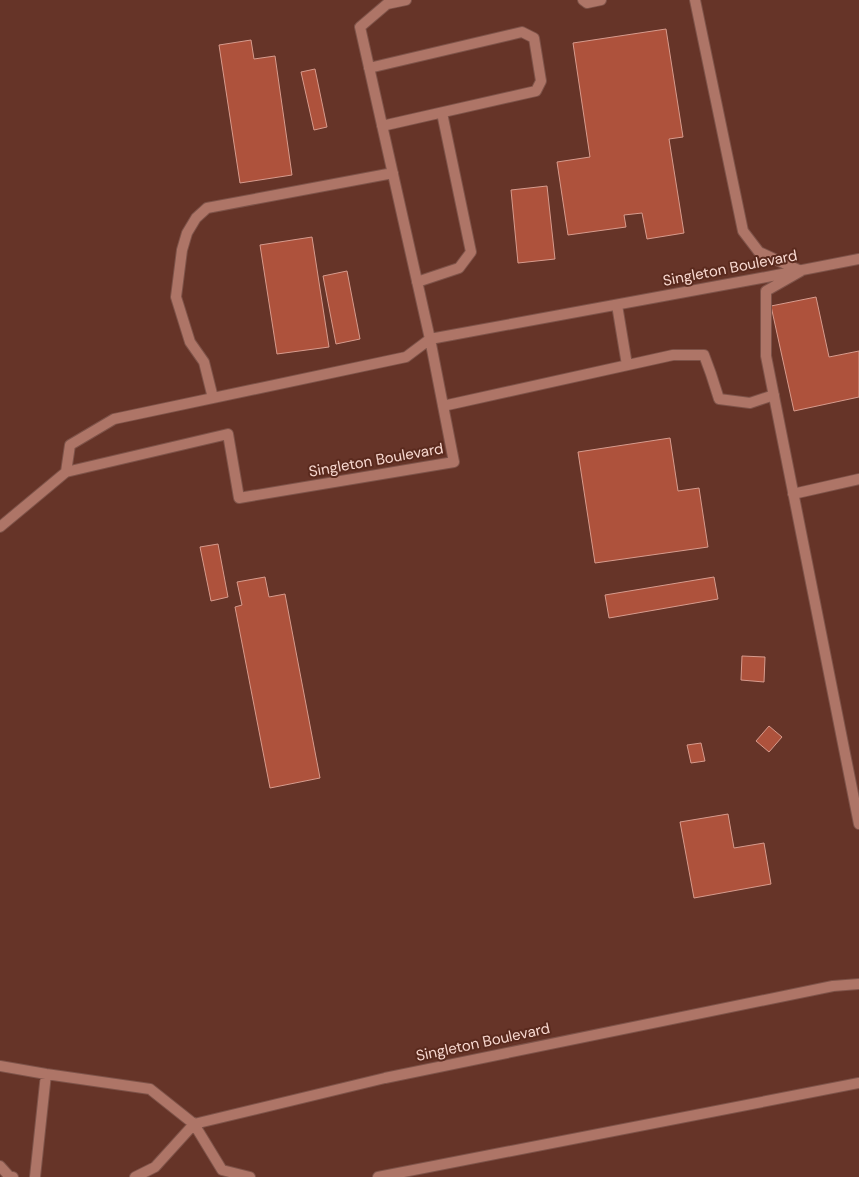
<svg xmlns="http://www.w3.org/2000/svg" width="859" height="1177" viewBox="0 0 859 1177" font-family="'DM Sans',sans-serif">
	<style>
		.building { fill: #ae523c; stroke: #d79b8d }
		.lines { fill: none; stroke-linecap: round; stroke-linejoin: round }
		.service-casing { stroke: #7e5349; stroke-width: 12 }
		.service { stroke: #ae7567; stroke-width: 10 }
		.labels { text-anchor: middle; stroke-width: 4; stroke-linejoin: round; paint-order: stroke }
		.street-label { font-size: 15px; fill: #f8d8d0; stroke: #5a2a1e }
	</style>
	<rect width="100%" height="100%" fill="#663428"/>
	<path class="building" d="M666,29L683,137L669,139L684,233L647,239L642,213L624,215L626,227L568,235L557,162L590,157L573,43Z
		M251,40L254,59L275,56L292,175L240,183L219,45Z
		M315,69L327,127L314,130L301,72Z
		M547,186L555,259L518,263L511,190Z
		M312,237L329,347L277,354L260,245Z
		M347,271L360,339L336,344L323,276Z
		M816,297L829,357L859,351V397L794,411L771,306Z
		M670,438L678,491L699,488L708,547L595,563L578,452Z
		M218,544L228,597L211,601L200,547Z
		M265,577L269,597L285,594L320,778L270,788L235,607L242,605L237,582Z
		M714,577L718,599L609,618L605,595Z
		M742,656L765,657L764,682L741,680Z
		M769,726L782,737L769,752L756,741Z
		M701,743L705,761L691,763L687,745Z
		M728,814L734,848L764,843L771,884L694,898L680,822Z"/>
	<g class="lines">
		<defs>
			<path id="service" d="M583,0L587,3L601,0
				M695,0L743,231L759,252L801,271L766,291V356L859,824
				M369,68L522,32L534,38L541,81L536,91L382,126
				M417,282L459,268L471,252L442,113
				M617,305L627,365
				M213,398L204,362L190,342L176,297L182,250L187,233L196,218L207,208L393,173
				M443,406L673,355H704L711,374L719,399L750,403L774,395
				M66,472L70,445L114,419L406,357L430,339L360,27L387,4L406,0
				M793,494L859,479
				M0,527L66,472L228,434L239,498L454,462L430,339L761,278L859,259
				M0,1066L46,1074L150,1089L194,1124L222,1170L250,1177
				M0,1166L9,1176L13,1177
				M35,1177L46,1074
				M135,1177L155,1167L194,1124L385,1078L833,986L859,984
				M378,1177L859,1083"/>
		</defs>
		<use href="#service" class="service-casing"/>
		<use href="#service" class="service"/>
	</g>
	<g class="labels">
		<g class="street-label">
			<text transform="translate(730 268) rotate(-11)" y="5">Singleton Boulevard</text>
			<text transform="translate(376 460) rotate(-10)" y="5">Singleton Boulevard</text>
			<text transform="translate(483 1042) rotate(-12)" y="5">Singleton Boulevard</text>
		</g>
	</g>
</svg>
